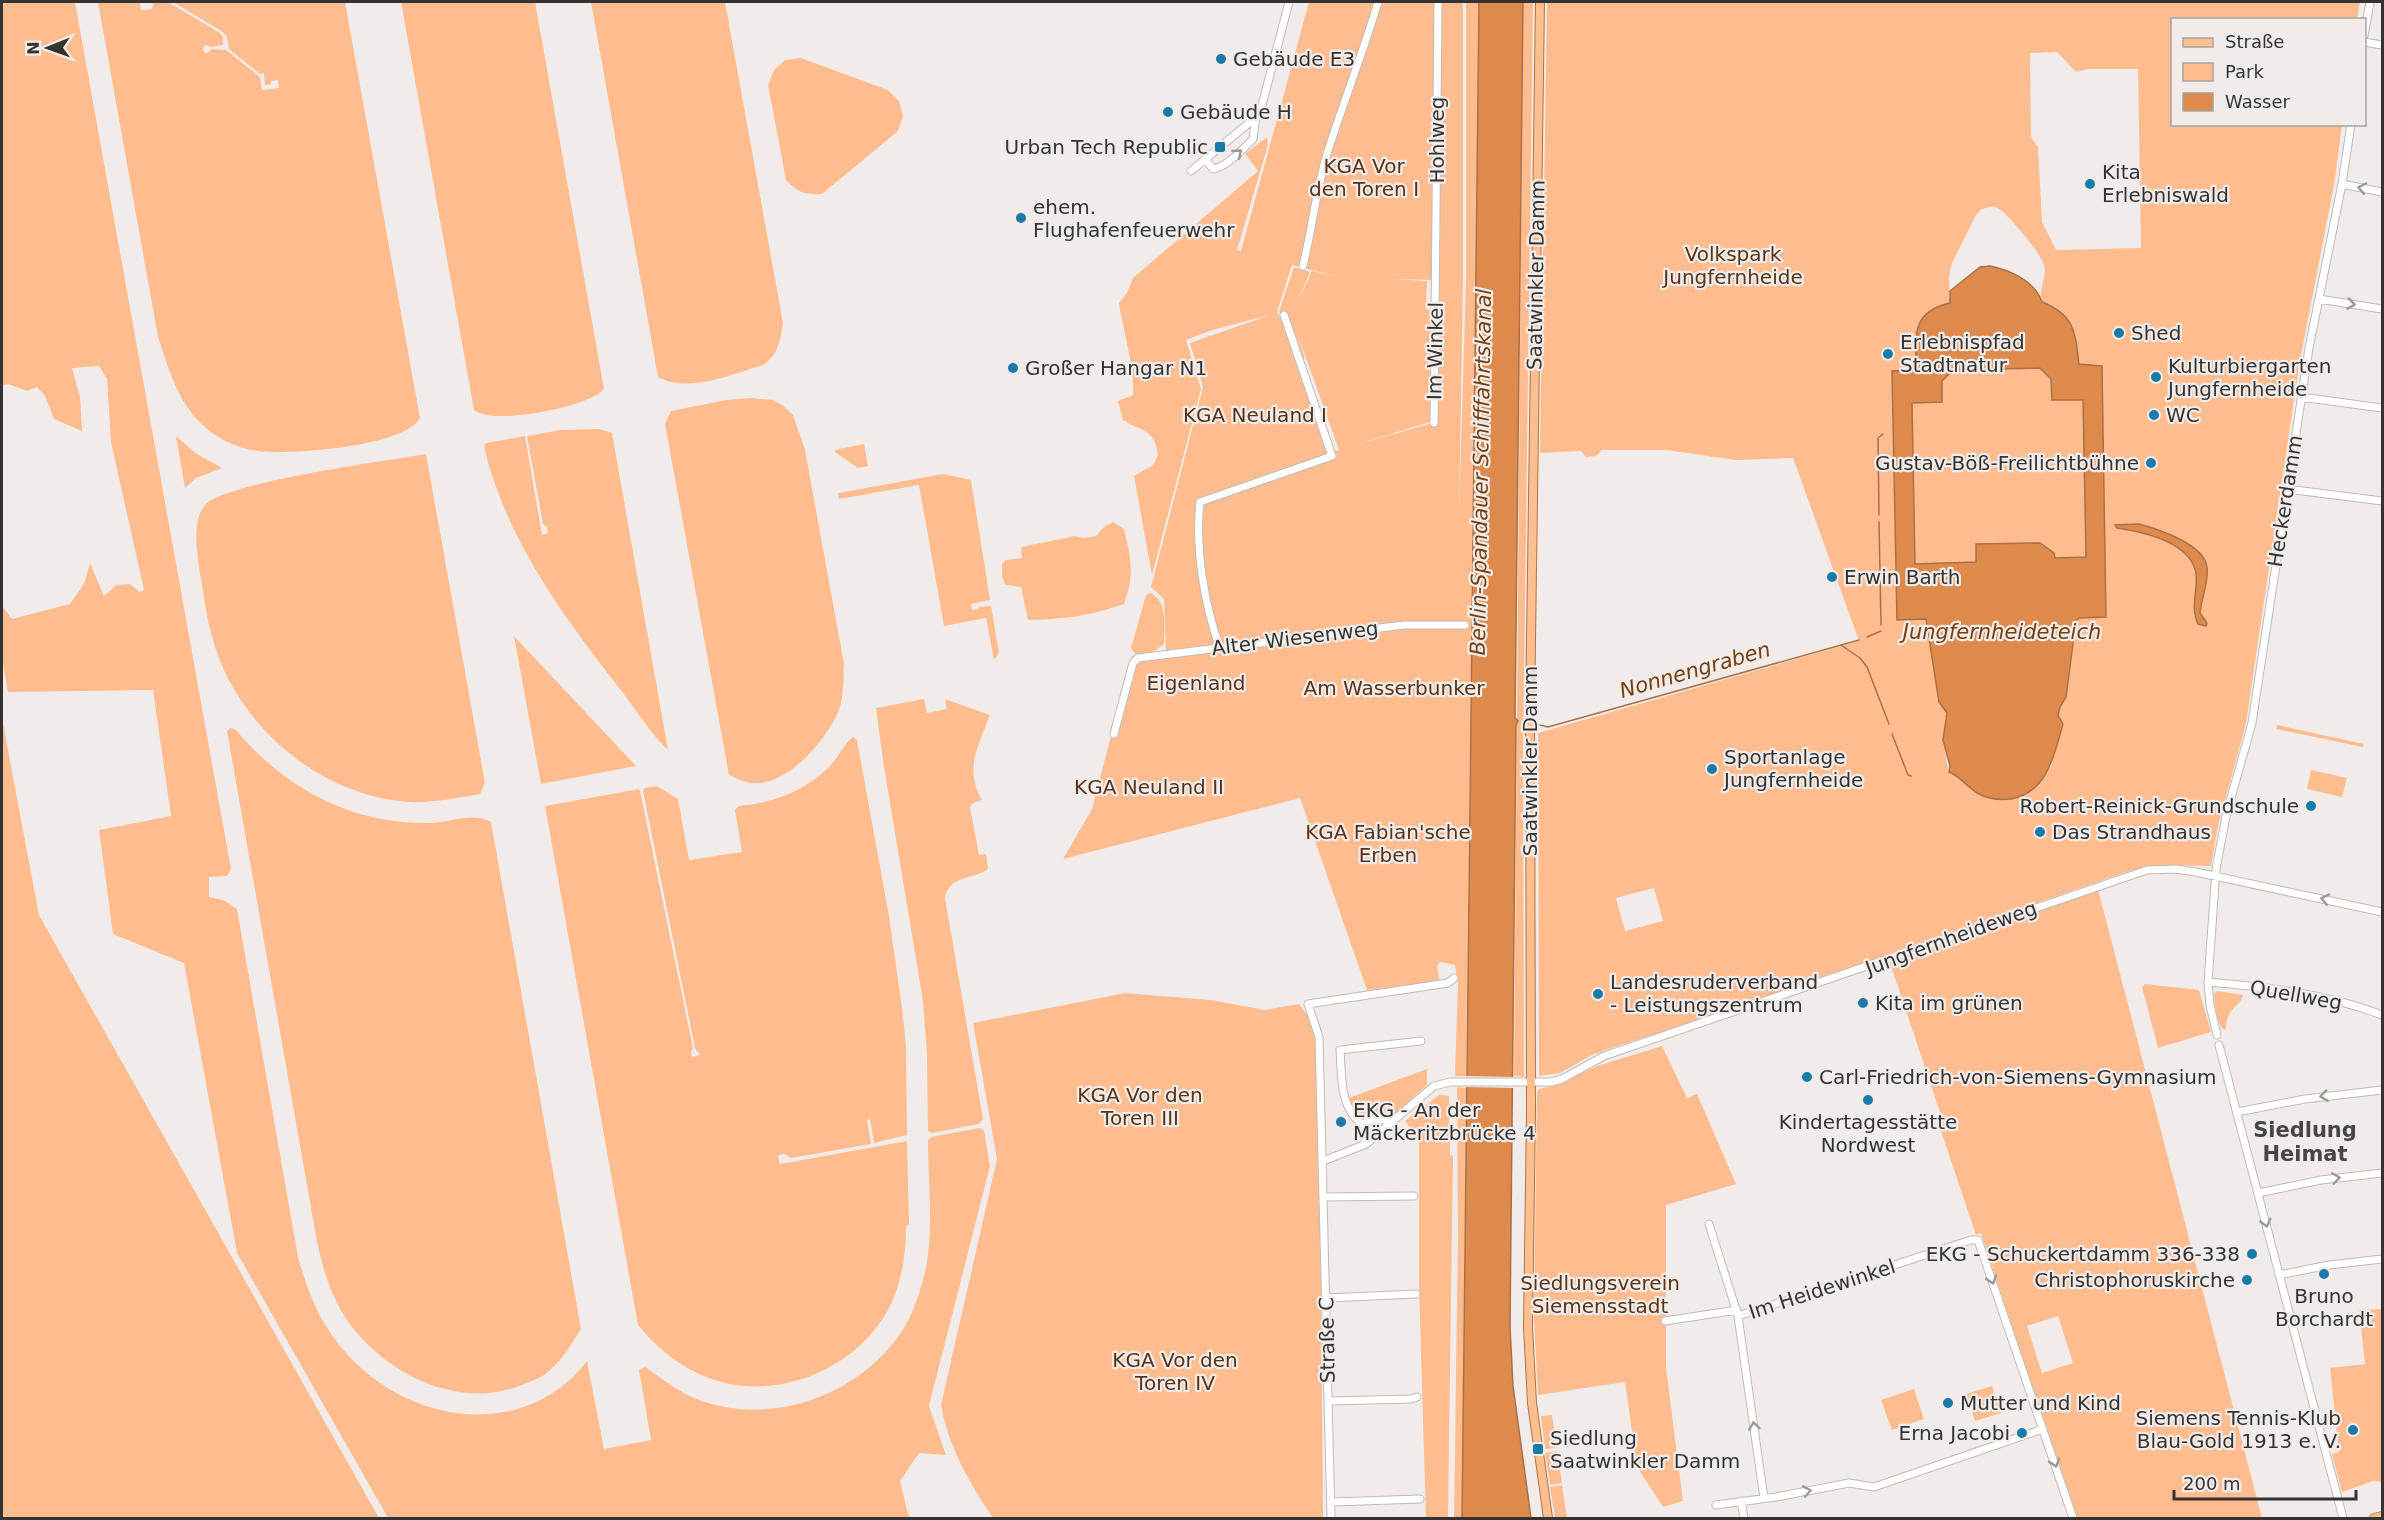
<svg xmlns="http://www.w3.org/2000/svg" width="2384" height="1520" viewBox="0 0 2384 1520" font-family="'DejaVu Sans',sans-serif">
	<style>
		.green { fill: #ffbc8f; fill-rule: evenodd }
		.water { fill: #de8a4d; stroke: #ab7045; stroke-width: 1.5; fill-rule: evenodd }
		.pier { fill: #f1ece9 }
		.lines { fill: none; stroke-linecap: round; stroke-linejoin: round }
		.stream { stroke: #ab7045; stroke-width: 1.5 }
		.minor-casing { stroke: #bfbbb8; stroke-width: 9 }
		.major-casing { stroke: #b6723f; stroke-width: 10 }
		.minor { stroke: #fff; stroke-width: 7 }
		.major { stroke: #fdbf90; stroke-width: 8 }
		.oneway { stroke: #9a9998 }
		.poi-dot { fill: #1b7ba8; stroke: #f1ece9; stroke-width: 2 }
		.labels { text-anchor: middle; stroke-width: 4.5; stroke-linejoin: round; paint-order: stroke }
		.poi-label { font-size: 20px; fill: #353332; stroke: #f1ece9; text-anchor: start }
		.street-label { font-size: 20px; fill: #353332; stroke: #f1ece9 }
		.park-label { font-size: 20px; fill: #56331a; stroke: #f1ece9 }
		.water-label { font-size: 21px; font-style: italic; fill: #763f12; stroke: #f1ece9 }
		.neighbourhood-label { font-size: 21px; font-weight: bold; fill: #494543; stroke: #f1ece9 }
	</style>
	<rect width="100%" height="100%" fill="#f1ece9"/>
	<path class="green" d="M2,2H75L231,869L227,876L209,877V897L223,900L237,909L298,1257C308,1293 321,1326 347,1354C411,1425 525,1441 587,1361L604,1449L651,1440L639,1370L645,1367C662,1379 679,1392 699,1400C771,1426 856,1397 900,1334C911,1319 918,1298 923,1280C935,1238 928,1183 928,1140L931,1137L979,1128L984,1130L990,1166L929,1406L946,1455L919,1453L900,1481L908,1514L912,1518H388L237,1253L184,963L113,934L99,830L171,816L153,690L8,692L2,658V606L12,619L70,604L84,584L90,563L104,596L116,585L130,584L140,592L144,590L111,442L107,379L99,366L72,368L80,397L82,431L54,419L45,396L37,387L27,391L8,384L2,386Z
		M98,2H140L141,10L152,9L154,2H168L220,33L223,37V45L211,47L205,45L203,49L205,53L209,52L211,49L226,50L260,77L262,90L279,88L278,80L271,81V84L265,85L264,73L260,74L229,49L227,37L223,32L173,2H345L420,418C404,447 290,455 258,451C241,449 224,442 211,432C179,408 170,373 158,337Z
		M401,2H535L604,389C590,407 492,426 474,410Z
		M591,2H725L783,323C781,337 779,352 767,362C763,366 755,367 750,369C724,378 684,392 658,377Z
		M1309,2H1463V279L1459,514L1466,280V2H1479L1466,1076H1455L1458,984L1455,965L1440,962L1437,966L1440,982L1367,990L1300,798L1063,859L1092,809L1132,656L1166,653L1164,599L1151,587L1203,387L1190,343L1270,315L1212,330L1186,340L1201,389L1152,575L1134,476L1153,465L1158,455C1155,429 1142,432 1123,420L1118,401L1133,395C1135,367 1123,332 1119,303L1127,293L1133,278L1258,171L1245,154L1267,137L1268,145L1237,250L1241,251ZM1292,265L1335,276L1312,271L1297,303L1310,272L1294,267L1279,311L1300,359H1305L1297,333L1339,450L1331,452L1285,327L1277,312ZM1392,279L1433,280L1432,423L1352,446L1430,422L1432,311L1426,309L1427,281Z
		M1523,2H1533L1523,756L1524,1077L1514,1076Z
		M1547,2H2360L2357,19L2172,20V124L2342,125L2334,185L2300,360L2246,723L2218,826L2211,866L2163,865L2129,871L1707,1018L1620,1045L1592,1055L1560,1073L1539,1076L1538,733L1859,641L1793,458L1736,460L1666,450H1602L1596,456L1586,457L1581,451L1540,453ZM2057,52L2076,72L2089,69H2138L2141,248L2056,250L2042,222L2038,147L2031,137L2030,53ZM1990,207C1995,207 1995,207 1999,209C2009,215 2041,254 2044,265C2047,279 2038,288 2042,302L2055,307L2078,355L2079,364L2102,367L2106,617L2079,618L2076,621L2066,697L2060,707L2058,716L2063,724L2051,766L2041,782L2028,794L2021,797L1998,799L1977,793L1948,768L1943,740L1947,713L1941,705L1926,619L1897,620L1892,371L1916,370L1950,303L1949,277L1952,263L1976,215L1982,209ZM2139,524L2167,532L2198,552L2206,581L2200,613L2204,620L2194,616C2194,602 2198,586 2195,573C2189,542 2144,532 2117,528ZM1654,888L1663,921L1625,931L1616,898Z
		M801,58L888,90L899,101L903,116L898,131L822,194C806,195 798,193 786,180L768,85L774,70L785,60Z
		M2040,368L2051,379L2083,400L2086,557L2054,558L2040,543L1977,544V562L1914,564L1911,402H1942V381L1953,370Z
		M751,398L773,400L782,405L793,415L805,450L844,664C843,679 844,695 839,710C827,740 786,788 750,783C743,782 736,778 729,775L665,424L671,411L726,400Z
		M599,429L612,433L668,750C650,733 635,708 620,689C563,616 506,539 484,447L486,443L525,436L542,535L548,533L547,527L543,524L527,436L561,430Z
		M176,436L197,454L222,468L196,478L185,488Z
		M864,444L868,466L858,468L836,453L835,450Z
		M426,454L485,783L480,794C457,798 433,803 408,802C316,795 233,722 211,633C206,615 204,597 201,579C198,559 190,520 206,504C228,482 386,461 426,454Z
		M943,474L971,480L990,600L971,604L972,610L978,609V607L991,606L999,653L994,660L986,618L944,626L919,485L839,499L838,493Z
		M1113,522L1124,529C1131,559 1135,575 1124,604C1093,615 1061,620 1028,620L1021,587L1006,585L1002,578V564L1006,560L1022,558L1021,547L1075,536L1084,538L1096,536L1104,527Z
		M1151,593C1168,602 1164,627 1164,644L1153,652L1135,654L1131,648L1146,595Z
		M514,636L636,766L541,784Z
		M924,699L927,713L947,709L945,699L990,715C978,747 964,768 982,800L973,803L970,807L979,855L986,854L988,869C973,880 949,875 945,898L983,1119L979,1124L932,1133L928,1131L927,1055L923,1001L883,761L876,708Z
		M2,718L39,915L379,1518H2Z
		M2277,725L2364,744L2363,747L2276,729Z
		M230,728L235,729C285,789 353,825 432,823C452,822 473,812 491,822L581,1329C570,1347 561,1362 544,1375C538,1379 531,1381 524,1384C465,1410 396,1379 357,1333C334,1307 324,1274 317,1242L227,731Z
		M853,737L857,740L889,916L902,1008L906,1046L907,1135L874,1143L870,1119L867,1120L871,1144L791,1158L785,1154L778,1155L780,1164L907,1141L909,1225L906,1226C906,1255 902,1283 888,1310C855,1370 776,1402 711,1379C681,1368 658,1349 638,1325L545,806L639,789L640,791L693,1048L691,1052L692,1057L700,1055L695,1048L643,791L645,788L657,786L678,799L689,860L742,852L735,810L739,806C774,803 804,791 829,767C838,758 843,745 853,737Z
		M2311,770L2347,778L2342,797L2307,789Z
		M2098,889L2100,897L2262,1518H2075L1981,1233L1976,1235L1939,1125L1942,1118L1890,963ZM2058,1316L2073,1363L2042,1373L2027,1326Z
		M2145,984L2199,990L2211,1032L2158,1048L2142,987Z
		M2217,991L2243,995C2240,1008 2227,1006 2226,1028L2224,1030C2216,1023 2215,1005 2214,994Z
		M1125,993L1211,1000L1265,1010L1299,1004L1309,1017L1317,1046L1320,1155L1323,1518H993C970,1484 948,1446 941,1405L997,1159L973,1023Z
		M1662,1046L1687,1098L1697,1094L1736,1184L1666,1205V1367L1683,1501L1663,1507L1637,1467L1625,1382L1538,1395L1534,1317L1537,1092L1539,1089L1557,1085L1597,1066Z
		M1427,1069V1085L1396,1113L1380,1115L1379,1112L1372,1113V1115L1359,1119L1346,1099Z
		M1457,1087L1466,1088L1462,1518H1454L1458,1236Z
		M1439,1095L1449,1096L1450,1155L1453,1156L1448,1518H1426L1419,1287V1139L1405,1121Z
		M2382,1309V1482L2373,1481L2342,1492L2332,1454L2339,1452L2330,1368L2365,1364L2359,1310Z
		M1992,1386L2001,1413L1975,1421L1966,1394Z
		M1914,1389L1924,1419L1892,1430L1881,1400Z
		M1552,1415L1557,1448L1545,1449L1541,1416Z
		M1557,1451L1562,1483L1550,1485L1545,1453Z
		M1562,1485L1567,1518H1555L1550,1487Z"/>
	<path class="water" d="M1479,2H1523L1515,718L1518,721L1516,725L1510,1327L1513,1386L1531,1518H1462Z
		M1990,266C2010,270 2035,281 2042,302C2075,315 2075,332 2079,364L2102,366L2106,617L2079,618L2076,621L2066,697L2060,707L2058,715L2063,724C2054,755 2048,792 2011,799C2000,800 1988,799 1979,794C1968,788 1960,776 1949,772L1950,766L1943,740L1947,713L1939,702L1926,619L1897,620L1892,371L1916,370C1916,337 1910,312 1950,303V291L1980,267ZM2040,368L2051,379L2052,400H2083L2086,557L2055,558L2054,553L2040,543L1976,544V562L1915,564L1912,403L1942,402V381L1953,370Z
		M2139,524C2158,529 2204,544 2207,567C2209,582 2201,599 2200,613L2207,623L2206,626L2198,624C2190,608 2198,591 2196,574C2191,542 2144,532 2117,528L2115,525Z"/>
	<path class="pier" d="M1463,1076L1517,1077V1088L1463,1087Z"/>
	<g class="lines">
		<path class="stream" d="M1879,515L1878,438L1883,434
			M1879,522L1881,625
			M1867,637L1881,631
			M1841,645L1860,658L1867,667L1889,724
			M1540,725L1548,727L1859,640
			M1892,734L1908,775L1911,776"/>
		<defs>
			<path id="minor" d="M2364,36L2370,2
				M2364,42L2382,45
				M1205,159L1213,169C1227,167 1243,149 1253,139L1256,116
				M1191,171L1249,123L1261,109L1289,2
				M2342,184L2382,192
				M1303,266C1312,229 1316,191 1327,154C1343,103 1363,53 1378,2
				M2319,299L2382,309
				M2301,397L2382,408
				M1434,423L1438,2
				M2287,489L2382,501
				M1220,648C1204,604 1195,548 1200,502L1332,456L1284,315
				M1114,734L1133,663L1138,658L1404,625H1465
				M2208,982C2266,987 2328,994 2382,1015
				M2217,1035L2210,1005L2208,982L2216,869L2226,816L2252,723L2309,348L2342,184L2351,124
				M2219,1045L2343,1518
				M2237,1112L2305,1099L2382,1090
				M1362,1125C1339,1106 1342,1076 1340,1050L1421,1041
				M1362,1125L1370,1120H1393
				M1362,1125L1366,1144
				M1323,1161L1366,1144L1434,1086L1450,1082H1551L1562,1079L1604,1056L2147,870L2176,869L2196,872L2382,912
				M2258,1193L2321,1180L2382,1173
				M1324,1197L1414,1196
				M1709,1224L1738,1316L1764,1498
				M2279,1275L2329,1265L2382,1259
				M1326,1298L1416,1294
				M1738,1316L1971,1240H1978L2073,1518
				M1665,1321L1737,1310
				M1329,1401L1411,1399L1417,1397
				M1741,1501L1744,1518
				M1332,1502L1420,1499
				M1716,1505L1776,1497L1849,1483L1874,1487L2043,1429
				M1331,1518L1319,1037L1308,1004L1448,983L1454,978"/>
			<path id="major" d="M1540,2L1530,711L1531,1111L1528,1327L1532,1403L1548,1518
				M2374,1518L2382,1516"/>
		</defs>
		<use href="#minor" class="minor-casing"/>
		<use href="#major" class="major-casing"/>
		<use href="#minor" class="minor"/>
		<use href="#major" class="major"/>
	</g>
	<defs><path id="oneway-chevron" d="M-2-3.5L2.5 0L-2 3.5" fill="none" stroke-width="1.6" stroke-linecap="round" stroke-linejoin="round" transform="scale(1.5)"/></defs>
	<g class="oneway">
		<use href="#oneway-chevron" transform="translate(1238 153) rotate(-41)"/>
		<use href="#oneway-chevron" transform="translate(2362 188) rotate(-168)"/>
		<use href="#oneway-chevron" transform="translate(2351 304) rotate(9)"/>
		<use href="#oneway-chevron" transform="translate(2325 899) rotate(-168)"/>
		<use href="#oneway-chevron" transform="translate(2324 1096) rotate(172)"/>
		<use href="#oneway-chevron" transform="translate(2336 1178) rotate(-8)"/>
		<use href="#oneway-chevron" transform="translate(2266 1223) rotate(75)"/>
		<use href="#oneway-chevron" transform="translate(1992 1280) rotate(72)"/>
		<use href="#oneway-chevron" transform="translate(1754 1426) rotate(-98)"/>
		<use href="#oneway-chevron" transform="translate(2055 1463) rotate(72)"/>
		<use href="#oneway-chevron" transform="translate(1807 1491) rotate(-11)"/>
	</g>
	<g class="poi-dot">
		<circle cx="1221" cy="59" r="6"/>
		<circle cx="1168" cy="112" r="6"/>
		<rect x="1214" y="141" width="12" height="12" rx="3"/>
		<circle cx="2090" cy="184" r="6"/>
		<circle cx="1021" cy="218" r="6"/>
		<circle cx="2119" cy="333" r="6"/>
		<circle cx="1888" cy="354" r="6"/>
		<circle cx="1013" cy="368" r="6"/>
		<circle cx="2156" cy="377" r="6"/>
		<circle cx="2154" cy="415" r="6"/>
		<circle cx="2151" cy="463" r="6"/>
		<circle cx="1832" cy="577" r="6"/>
		<circle cx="1712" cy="769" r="6"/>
		<circle cx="2311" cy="806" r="6"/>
		<circle cx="2040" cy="832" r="6"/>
		<circle cx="1598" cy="994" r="6"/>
		<circle cx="1863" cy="1003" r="6"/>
		<circle cx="1807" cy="1077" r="6"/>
		<circle cx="1868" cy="1100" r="6"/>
		<circle cx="1341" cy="1122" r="6"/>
		<circle cx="2252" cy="1254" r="6"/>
		<circle cx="2324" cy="1274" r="6"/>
		<circle cx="2247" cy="1280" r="6"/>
		<circle cx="1948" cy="1403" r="6"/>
		<circle cx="2353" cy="1430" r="6"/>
		<circle cx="2022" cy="1433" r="6"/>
		<rect x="1532" y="1443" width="12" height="12" rx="3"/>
	</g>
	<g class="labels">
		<g class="poi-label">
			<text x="1233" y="66">Gebäude E3</text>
			<text x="1180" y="119">Gebäude H</text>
			<text x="1208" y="154" text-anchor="end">Urban Tech Republic</text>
			<text x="2102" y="179">Kita<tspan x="2102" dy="23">Erlebniswald</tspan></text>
			<text x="1033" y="214">ehem.<tspan x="1033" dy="23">Flughafenfeuerwehr</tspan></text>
			<text x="2131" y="340">Shed</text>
			<text x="1900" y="349">Erlebnispfad<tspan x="1900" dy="23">Stadtnatur</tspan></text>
			<text x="2168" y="373">Kulturbiergarten<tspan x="2168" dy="23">Jungfernheide</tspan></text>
			<text x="1025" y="375">Großer Hangar N1</text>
			<text x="2166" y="422">WC</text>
			<text x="2139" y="470" text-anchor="end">Gustav-Böß-Freilichtbühne</text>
			<text x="1844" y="584">Erwin Barth</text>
			<text x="1724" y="764">Sportanlage<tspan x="1724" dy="23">Jungfernheide</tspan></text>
			<text x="2299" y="813" text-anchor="end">Robert-Reinick-Grundschule</text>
			<text x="2052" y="839">Das Strandhaus</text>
			<text x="1610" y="989">Landesruderverband<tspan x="1610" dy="23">- Leistungszentrum</tspan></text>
			<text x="1875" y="1010">Kita im grünen</text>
			<text x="1819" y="1084">Carl-Friedrich-von-Siemens-Gymnasium</text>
			<text x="1353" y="1117">EKG - An der<tspan x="1353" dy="23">Mäckeritzbrücke 4</tspan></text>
			<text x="1868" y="1129" text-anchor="middle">Kindertagesstätte<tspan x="1868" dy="23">Nordwest</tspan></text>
			<text x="2240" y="1261" text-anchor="end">EKG - Schuckertdamm 336-338</text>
			<text x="2235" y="1287" text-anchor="end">Christophoruskirche</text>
			<text x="2324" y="1303" text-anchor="middle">Bruno<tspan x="2324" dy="23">Borchardt</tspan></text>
			<text x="1960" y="1410">Mutter und Kind</text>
			<text x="2341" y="1425" text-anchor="end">Siemens Tennis-Klub<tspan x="2341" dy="23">Blau-Gold 1913 e. V.</tspan></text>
			<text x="2010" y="1440" text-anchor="end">Erna Jacobi</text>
			<text x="1550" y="1445">Siedlung<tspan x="1550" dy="23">Saatwinkler Damm</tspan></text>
		</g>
		<g class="street-label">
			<text transform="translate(1437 140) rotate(-90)" y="7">Hohlweg</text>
			<text transform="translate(1536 275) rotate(-89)" y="7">Saatwinkler Damm</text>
			<text transform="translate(1435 351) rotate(-89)" y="7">Im Winkel</text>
			<text transform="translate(2285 501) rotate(-81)" y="7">Heckerdamm</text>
			<text transform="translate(1295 638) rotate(-7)" y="7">Alter Wiesenweg</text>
			<text transform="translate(1530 761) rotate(-90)" y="7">Saatwinkler Damm</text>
			<text transform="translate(1951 938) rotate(-20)" y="7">Jungfernheideweg</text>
			<text transform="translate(2296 995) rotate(10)" y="7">Quellweg</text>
			<text transform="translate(1822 1289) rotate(-18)" y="7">Im Heidewinkel</text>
			<text transform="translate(1327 1340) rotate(-91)" y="7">Straße C</text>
		</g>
		<g class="park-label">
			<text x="1364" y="173">KGA Vor<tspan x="1364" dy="23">den Toren I</tspan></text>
			<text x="1733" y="261">Volkspark<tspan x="1733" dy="23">Jungfernheide</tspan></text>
			<text x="1255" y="422">KGA Neuland I</text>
			<text x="1196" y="690">Eigenland</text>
			<text x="1394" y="695">Am Wasserbunker</text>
			<text x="1149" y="794">KGA Neuland II</text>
			<text x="1388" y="839">KGA Fabian'sche<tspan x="1388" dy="23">Erben</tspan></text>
			<text x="1140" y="1102">KGA Vor den<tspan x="1140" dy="23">Toren III</tspan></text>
			<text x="1600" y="1290">Siedlungsverein<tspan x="1600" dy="23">Siemensstadt</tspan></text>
			<text x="1175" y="1367">KGA Vor den<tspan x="1175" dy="23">Toren IV</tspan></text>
		</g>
		<g class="water-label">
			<text transform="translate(1481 472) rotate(-89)" y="7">Berlin-Spandauer Schifffahrtskanal</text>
			<text x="2002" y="639">Jungfernheideteich</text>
			<text transform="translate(1695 670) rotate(-16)" y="7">Nonnengraben</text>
		</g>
		<g class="neighbourhood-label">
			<text x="2305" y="1137">Siedlung<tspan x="2305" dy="24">Heimat</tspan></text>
		</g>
	</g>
	<rect width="2384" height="1520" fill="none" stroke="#353332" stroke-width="6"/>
	<rect x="2171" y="18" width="195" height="108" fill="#f1ece9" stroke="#a6a2a0" stroke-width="1.5"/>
	<rect x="2183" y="38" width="30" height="9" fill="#fdbf90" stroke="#a6a2a0" stroke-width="1.5"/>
	<text x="2225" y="48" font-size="18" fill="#353332">Straße</text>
	<rect x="2183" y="63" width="30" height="18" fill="#ffbc8f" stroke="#a6a2a0" stroke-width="1.5"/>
	<text x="2225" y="78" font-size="18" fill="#353332">Park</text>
	<rect x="2183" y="93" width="30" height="18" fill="#de8a4d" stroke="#a6a2a0" stroke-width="1.5"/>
	<text x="2225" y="108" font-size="18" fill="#353332">Wasser</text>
	<g transform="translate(48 48) rotate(269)" stroke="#f1ece9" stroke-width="4.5" paint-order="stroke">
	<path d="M0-4.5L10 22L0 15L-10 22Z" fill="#353332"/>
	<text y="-9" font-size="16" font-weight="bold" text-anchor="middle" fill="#353332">N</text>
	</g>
	<path d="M2174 1490v9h182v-9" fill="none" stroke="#353332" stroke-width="3"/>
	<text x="2183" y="1490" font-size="18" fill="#353332" stroke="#f1ece9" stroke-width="4.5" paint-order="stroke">200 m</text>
</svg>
